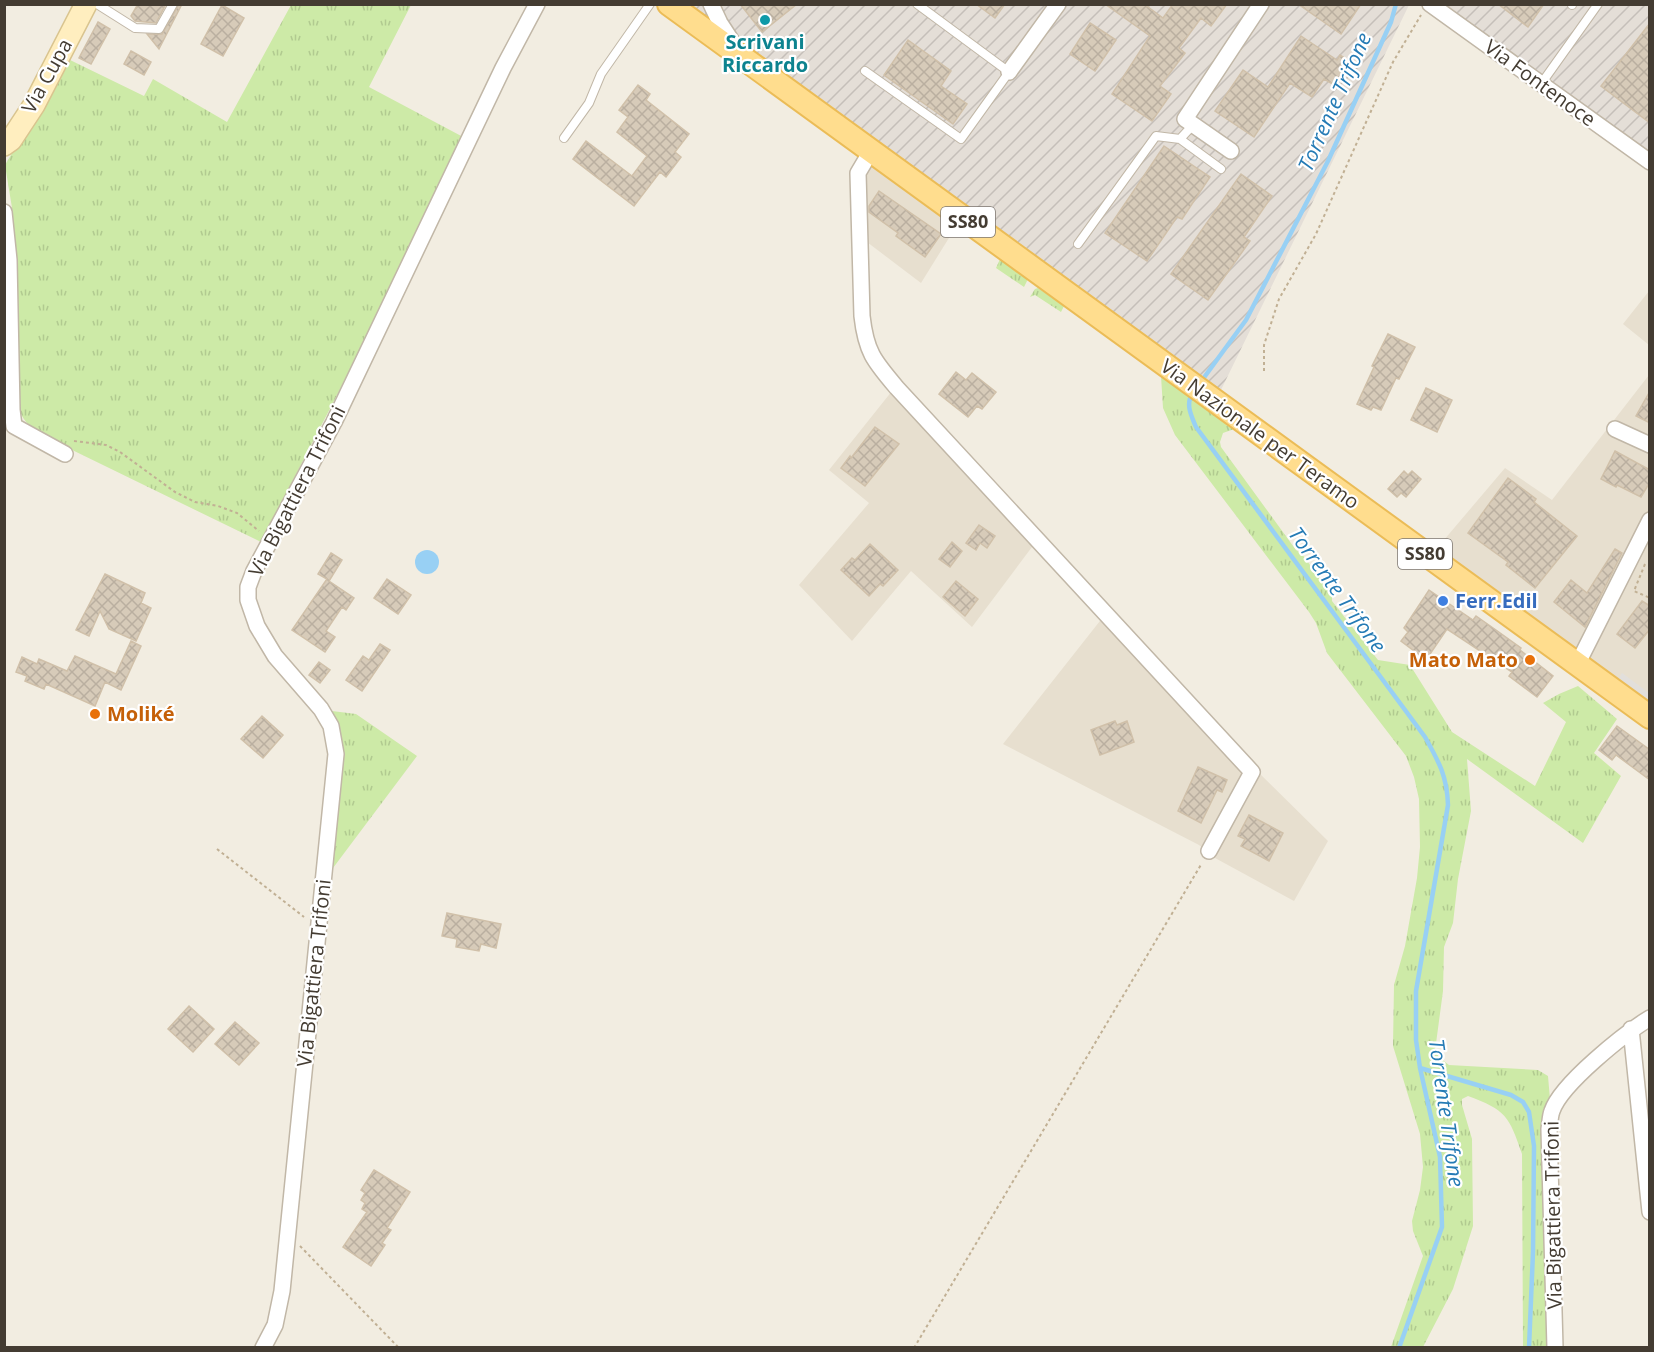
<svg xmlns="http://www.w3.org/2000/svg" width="1654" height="1352" viewBox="0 0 1654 1352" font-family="'Open Sans',sans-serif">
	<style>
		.residential { fill: #e7dfcf }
		.industrial { fill: url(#industrial-furrows) }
		.grass { fill: url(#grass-tufts) }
		.parking { fill: #e2dfdb }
		.water { fill: #98d0f4 }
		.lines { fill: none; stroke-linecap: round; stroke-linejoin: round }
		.stream { stroke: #98d0f4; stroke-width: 4.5 }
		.building { fill: url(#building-cross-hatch); stroke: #d0c0a9; stroke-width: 1.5 }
		.lane-casing { stroke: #c1b7a7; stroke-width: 10 }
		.street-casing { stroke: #c1b7a7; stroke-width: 18 }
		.secondary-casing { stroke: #d9c48f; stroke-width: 24 }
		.primary-casing { stroke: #ebbc57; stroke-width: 26 }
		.path { stroke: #c1b094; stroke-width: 2; stroke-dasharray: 3 3; stroke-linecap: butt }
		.lane { stroke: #fff; stroke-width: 8 }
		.street { stroke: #fff; stroke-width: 15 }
		.secondary { stroke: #ffeebf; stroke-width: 21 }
		.primary { stroke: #ffdd8e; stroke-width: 22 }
		.culture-dot { fill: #0f9aa8; stroke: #fff; stroke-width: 2 }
		.shop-dot { fill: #3f7fe0; stroke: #fff; stroke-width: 2 }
		.food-dot { fill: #e8710a; stroke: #fff; stroke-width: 2 }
		.labels { text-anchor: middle; stroke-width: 4.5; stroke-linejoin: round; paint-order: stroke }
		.shield { fill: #fff; stroke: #7c7670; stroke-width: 1.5 }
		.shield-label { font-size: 18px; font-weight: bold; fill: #443c32 }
		.culture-label { font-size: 20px; font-weight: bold; fill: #0d838f; stroke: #fff }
		.street-label { font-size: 20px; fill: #443c32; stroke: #fff }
		.shop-label { font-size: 20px; font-weight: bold; fill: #366cbe; stroke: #fff; text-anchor: start }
		.food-label { font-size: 20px; font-weight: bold; fill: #c56008; stroke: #fff; text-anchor: end }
		.water-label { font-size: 21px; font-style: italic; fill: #257bb5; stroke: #fff }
	</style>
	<defs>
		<pattern id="industrial-furrows" width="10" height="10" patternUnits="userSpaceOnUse" patternTransform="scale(1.5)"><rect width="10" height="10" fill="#e4ded7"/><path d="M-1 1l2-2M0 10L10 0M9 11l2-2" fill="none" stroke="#c5bfb9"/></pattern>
		<pattern id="grass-tufts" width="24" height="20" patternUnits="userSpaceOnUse" patternTransform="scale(1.5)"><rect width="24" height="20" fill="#cdeaa7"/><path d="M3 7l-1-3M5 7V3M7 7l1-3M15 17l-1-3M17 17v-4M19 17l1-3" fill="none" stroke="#b1ca90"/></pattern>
		<pattern id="building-cross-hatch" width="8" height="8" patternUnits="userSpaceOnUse" patternTransform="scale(1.5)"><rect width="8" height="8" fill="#d7cbb9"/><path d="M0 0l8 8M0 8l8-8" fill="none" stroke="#baafa0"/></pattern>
	</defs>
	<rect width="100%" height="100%" fill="#f2ede1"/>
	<path class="residential" d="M870,160L957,225L921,283L863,239L862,174Z
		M1649,291V345L1623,324Z
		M1649,375V707L1438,547L1505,468L1552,500Z
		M892,391L1035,543L972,627L911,571L852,641L799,585L869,503L829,470Z
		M1107,612L1259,773L1328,841L1294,901L1215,858L1199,845L1003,744Z"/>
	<path class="industrial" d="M682,5H1409L1218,396Z
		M1435,5H1649V154Z"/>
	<path class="grass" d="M291,5H411L369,87L465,138L397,279L261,542L66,447C49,438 28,431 20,412L13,214L5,165L68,59L144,96L153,79L227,122Z
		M1001,257L1029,277L1024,287L996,268Z
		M1038,288L1064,306L1061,312L1035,295L1030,297L1035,289Z
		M1161,376L1237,428L1223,433L1220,442L1221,447L1296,550L1302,554L1332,595V601L1378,660L1410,665L1452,732L1535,786L1566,722L1543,703L1559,694L1578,686L1617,719L1594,753L1621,776L1583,843L1467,759L1471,811L1458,879L1453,923L1444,947L1443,991L1435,1051L1440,1058L1449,1065L1538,1070L1548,1076L1551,1111L1555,1347H1523L1522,1154C1509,1116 1506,1110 1468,1096L1462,1099V1105L1472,1139L1473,1226L1453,1289L1423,1347H1391L1423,1256L1413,1231L1412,1221L1420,1190L1423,1167L1420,1134L1393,1046L1394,985L1405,946L1417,878L1420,847L1419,799L1414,777L1406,756L1327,653L1316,623L1309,612L1175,435L1163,408Z
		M332,711L356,714L417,756L333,868L341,766L340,734Z"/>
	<path class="parking" d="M1622,673L1649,693V705L1617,681Z"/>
	<path class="water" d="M415 562a12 12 0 1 1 24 0a12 12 0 1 1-24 0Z"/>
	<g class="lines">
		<path class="stream" d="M1200,383L1246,320L1328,161L1391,22L1396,4
			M1193,392C1185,404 1191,415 1196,427L1425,737C1439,762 1447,776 1448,805L1416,991V1040L1420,1068L1440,1157L1442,1227L1399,1348
			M1420,1068L1511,1095L1523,1102L1529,1112L1534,1146L1533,1252L1529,1348"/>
	</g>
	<path class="building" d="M138,4H166L156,23L135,21L131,16Z
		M179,4H182L159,49L147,34H162Z
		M740,4H797L762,32Z
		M976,4H1005L995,18Z
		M1105,4H1144L1163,18L1173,4H1227L1211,26L1201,18L1179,48L1185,53L1160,86L1171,94L1152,121L1112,94L1150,36Z
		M1298,4H1361L1341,34Z
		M1498,4H1544L1528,27Z
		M222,5L244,18L223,56L201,44Z
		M98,22L110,29L91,64L79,58Z
		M1090,23L1116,40L1095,71L1070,54Z
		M1650,23V123L1601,86Z
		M1301,36L1337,60L1340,55L1351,62L1336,86L1324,79L1312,97L1290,83L1254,137L1215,111L1243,70L1268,87Z
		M908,40L951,71L941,86L967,104L953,124L884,75Z
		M131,51L151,62L144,75L124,64Z
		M638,85L650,94L646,100L689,134L675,152L681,157L666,177L660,172L634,206L573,159L586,141L632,176L647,156L617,132L628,117L619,110Z
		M1164,146L1210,177L1182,219L1177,217L1147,261L1105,233Z
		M1241,174L1272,196L1244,237L1250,241L1208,300L1171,274Z
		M879,191L941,234L925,257L896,236L898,233L869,212V206Z
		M1388,334L1415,347L1399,379L1396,378L1381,410L1373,407L1371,410L1357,404L1374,367L1372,366Z
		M956,372L966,380L972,373L996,392L982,409L977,406L968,417L939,394Z
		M1426,388L1452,400L1437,432L1411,420Z
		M1650,391V423L1636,416Z
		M875,427L899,444L865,486L841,468L850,456L851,458Z
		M1615,451L1650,470V482L1641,497L1617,485L1616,487L1601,479Z
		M1404,471L1408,475L1412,471L1421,479L1406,497L1401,493L1397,497L1388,489Z
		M1508,478L1536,499L1534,502L1577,536L1535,588L1506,565L1508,562L1468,533Z
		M979,525L995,536L987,548L980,543L976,550L966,543Z
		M952,542L962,551L950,567L939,559Z
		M870,544L898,570L883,586L880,584L869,596L841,570L852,558L855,560Z
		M1615,549L1622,553L1585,627L1554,602L1571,580L1587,593Z
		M331,553L342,560L329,581L354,598L346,610L342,607L326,631L335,637L325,652L292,630L327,579L318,574Z
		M105,574L145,593L141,603L151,608L136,641L109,629L100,611L89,636L76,630Z
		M387,579L411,595L398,614L374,598Z
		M956,581L978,599L965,616L943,597Z
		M1429,590L1473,620L1476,616L1496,630L1521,648L1520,650L1553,676L1537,697L1509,676L1512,672L1447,629L1426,660L1401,641L1408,632L1404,628Z
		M1642,601L1650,606V629L1635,648L1617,634Z
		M131,641L141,646L121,690L105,682L95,706L46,684L44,689L25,681L27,676L16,672L22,657L37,664L39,659L67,671L75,656L116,674Z
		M380,644L390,650L362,691L346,680L363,656L369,660Z
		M319,662L330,670L320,683L309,675Z
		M262,716L283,735L263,758L241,739Z
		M1115,721L1117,725L1127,721L1134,742L1100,755L1091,730Z
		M1617,726L1650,750V780L1616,755L1612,760L1599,750Z
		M1198,767L1227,780L1222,792L1217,790L1201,823L1178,811Z
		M1249,815L1283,833L1269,861L1241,846L1245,839L1238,836Z
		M447,913L501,924L496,948L481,944L479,951L456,947L457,939L442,936Z
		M189,1006L214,1029L193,1052L168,1029Z
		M235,1022L259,1043L239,1065L215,1044Z
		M374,1170L410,1192L387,1228L391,1230L382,1243L385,1245L371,1266L343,1247L367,1212L362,1209L365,1203L361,1200L365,1193L361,1190Z"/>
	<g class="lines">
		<defs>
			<path id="lane" d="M97,4L135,28L159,29L173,4
				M1572,5V4
				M865,71L961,139L1009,72L917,4
				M1541,84L1598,4
				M564,138L589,103L601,74L650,4
				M1180,139L1221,169
				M1078,244L1156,136L1180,139L1193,125"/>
			<path id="street" d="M711,4L720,23L735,46
				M1430,4L1650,162
				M1009,72L1058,4
				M871,151L858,173L862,316C866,352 874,361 897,388L1252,772L1209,851
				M1231,151L1185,119L1261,4
				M4,212L9,260L12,410L14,426L65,454
				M1615,429L1650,445
				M1577,665L1650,520
				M1631,1029L1650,1212
				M263,1348L275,1325L282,1291L336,754L331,726L321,709L275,656L257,626L248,600V587L254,571L334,422L503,68L537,4
				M1555,1348L1549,1129C1550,1123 1550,1116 1552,1111C1561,1084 1625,1033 1650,1018"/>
			<path id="secondary" d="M4,145L11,140L34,105L86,4"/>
			<path id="primary" d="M669,4L1650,717"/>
		</defs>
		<use href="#lane" class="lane-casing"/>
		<use href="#street" class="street-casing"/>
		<use href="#secondary" class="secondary-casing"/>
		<use href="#primary" class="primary-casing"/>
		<path class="path" d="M1264,371V345L1279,299L1316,234L1393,62L1421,15
			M74,441L106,445L120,452L175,492L195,502L218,506L237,513L259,531
			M1645,564L1634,591L1650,598
			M217,849L304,917
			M300,1246L399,1348
			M914,1348L1202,863"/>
		<use href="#lane" class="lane"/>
		<use href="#street" class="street"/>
		<use href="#secondary" class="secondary"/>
		<use href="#primary" class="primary"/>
	</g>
	<circle class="culture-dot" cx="765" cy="20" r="6"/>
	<circle class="shop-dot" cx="1443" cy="601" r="6"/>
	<g class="food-dot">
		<circle cx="1530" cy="660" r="6"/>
		<circle cx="95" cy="714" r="6"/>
	</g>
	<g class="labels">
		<g class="shield">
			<rect x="941" y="207" width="54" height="30" rx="4.5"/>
			<rect x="1398" y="539" width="54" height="30" rx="4.5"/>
		</g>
		<g class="shield-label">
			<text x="968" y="228">SS80</text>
			<text x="1425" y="560">SS80</text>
		</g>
		<g class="culture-label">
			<text x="765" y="49">Scrivani<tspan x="765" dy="23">Riccardo</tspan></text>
		</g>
		<g class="street-label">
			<text transform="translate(47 76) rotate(-61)" y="7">Via Cupa</text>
			<text transform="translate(1540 83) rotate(36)" y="7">Via Fontenoce</text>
			<text transform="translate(1260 434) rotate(36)" y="7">Via Nazionale per Teramo</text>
			<text transform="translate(297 491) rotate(-63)" y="7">Via Bigattiera Trifoni</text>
			<text transform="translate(314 973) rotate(-84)" y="7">Via Bigattiera Trifoni</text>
			<text transform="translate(1553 1215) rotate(-91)" y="7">Via Bigattiera Trifoni</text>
		</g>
		<g class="shop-label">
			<text x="1455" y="608">Ferr.Edil</text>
		</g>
		<g class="food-label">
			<text x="1518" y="667">Mato Mato</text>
			<text x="107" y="721" text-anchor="start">Moliké</text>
		</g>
		<g class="water-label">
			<text transform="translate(1335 102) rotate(-66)" y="7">Torrente Trifone</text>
			<text transform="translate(1337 590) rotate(54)" y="7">Torrente Trifone</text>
			<text transform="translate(1446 1113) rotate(82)" y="7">Torrente Trifone</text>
		</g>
	</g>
	<rect width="1654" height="1352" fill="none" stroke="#443c32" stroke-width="12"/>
</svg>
